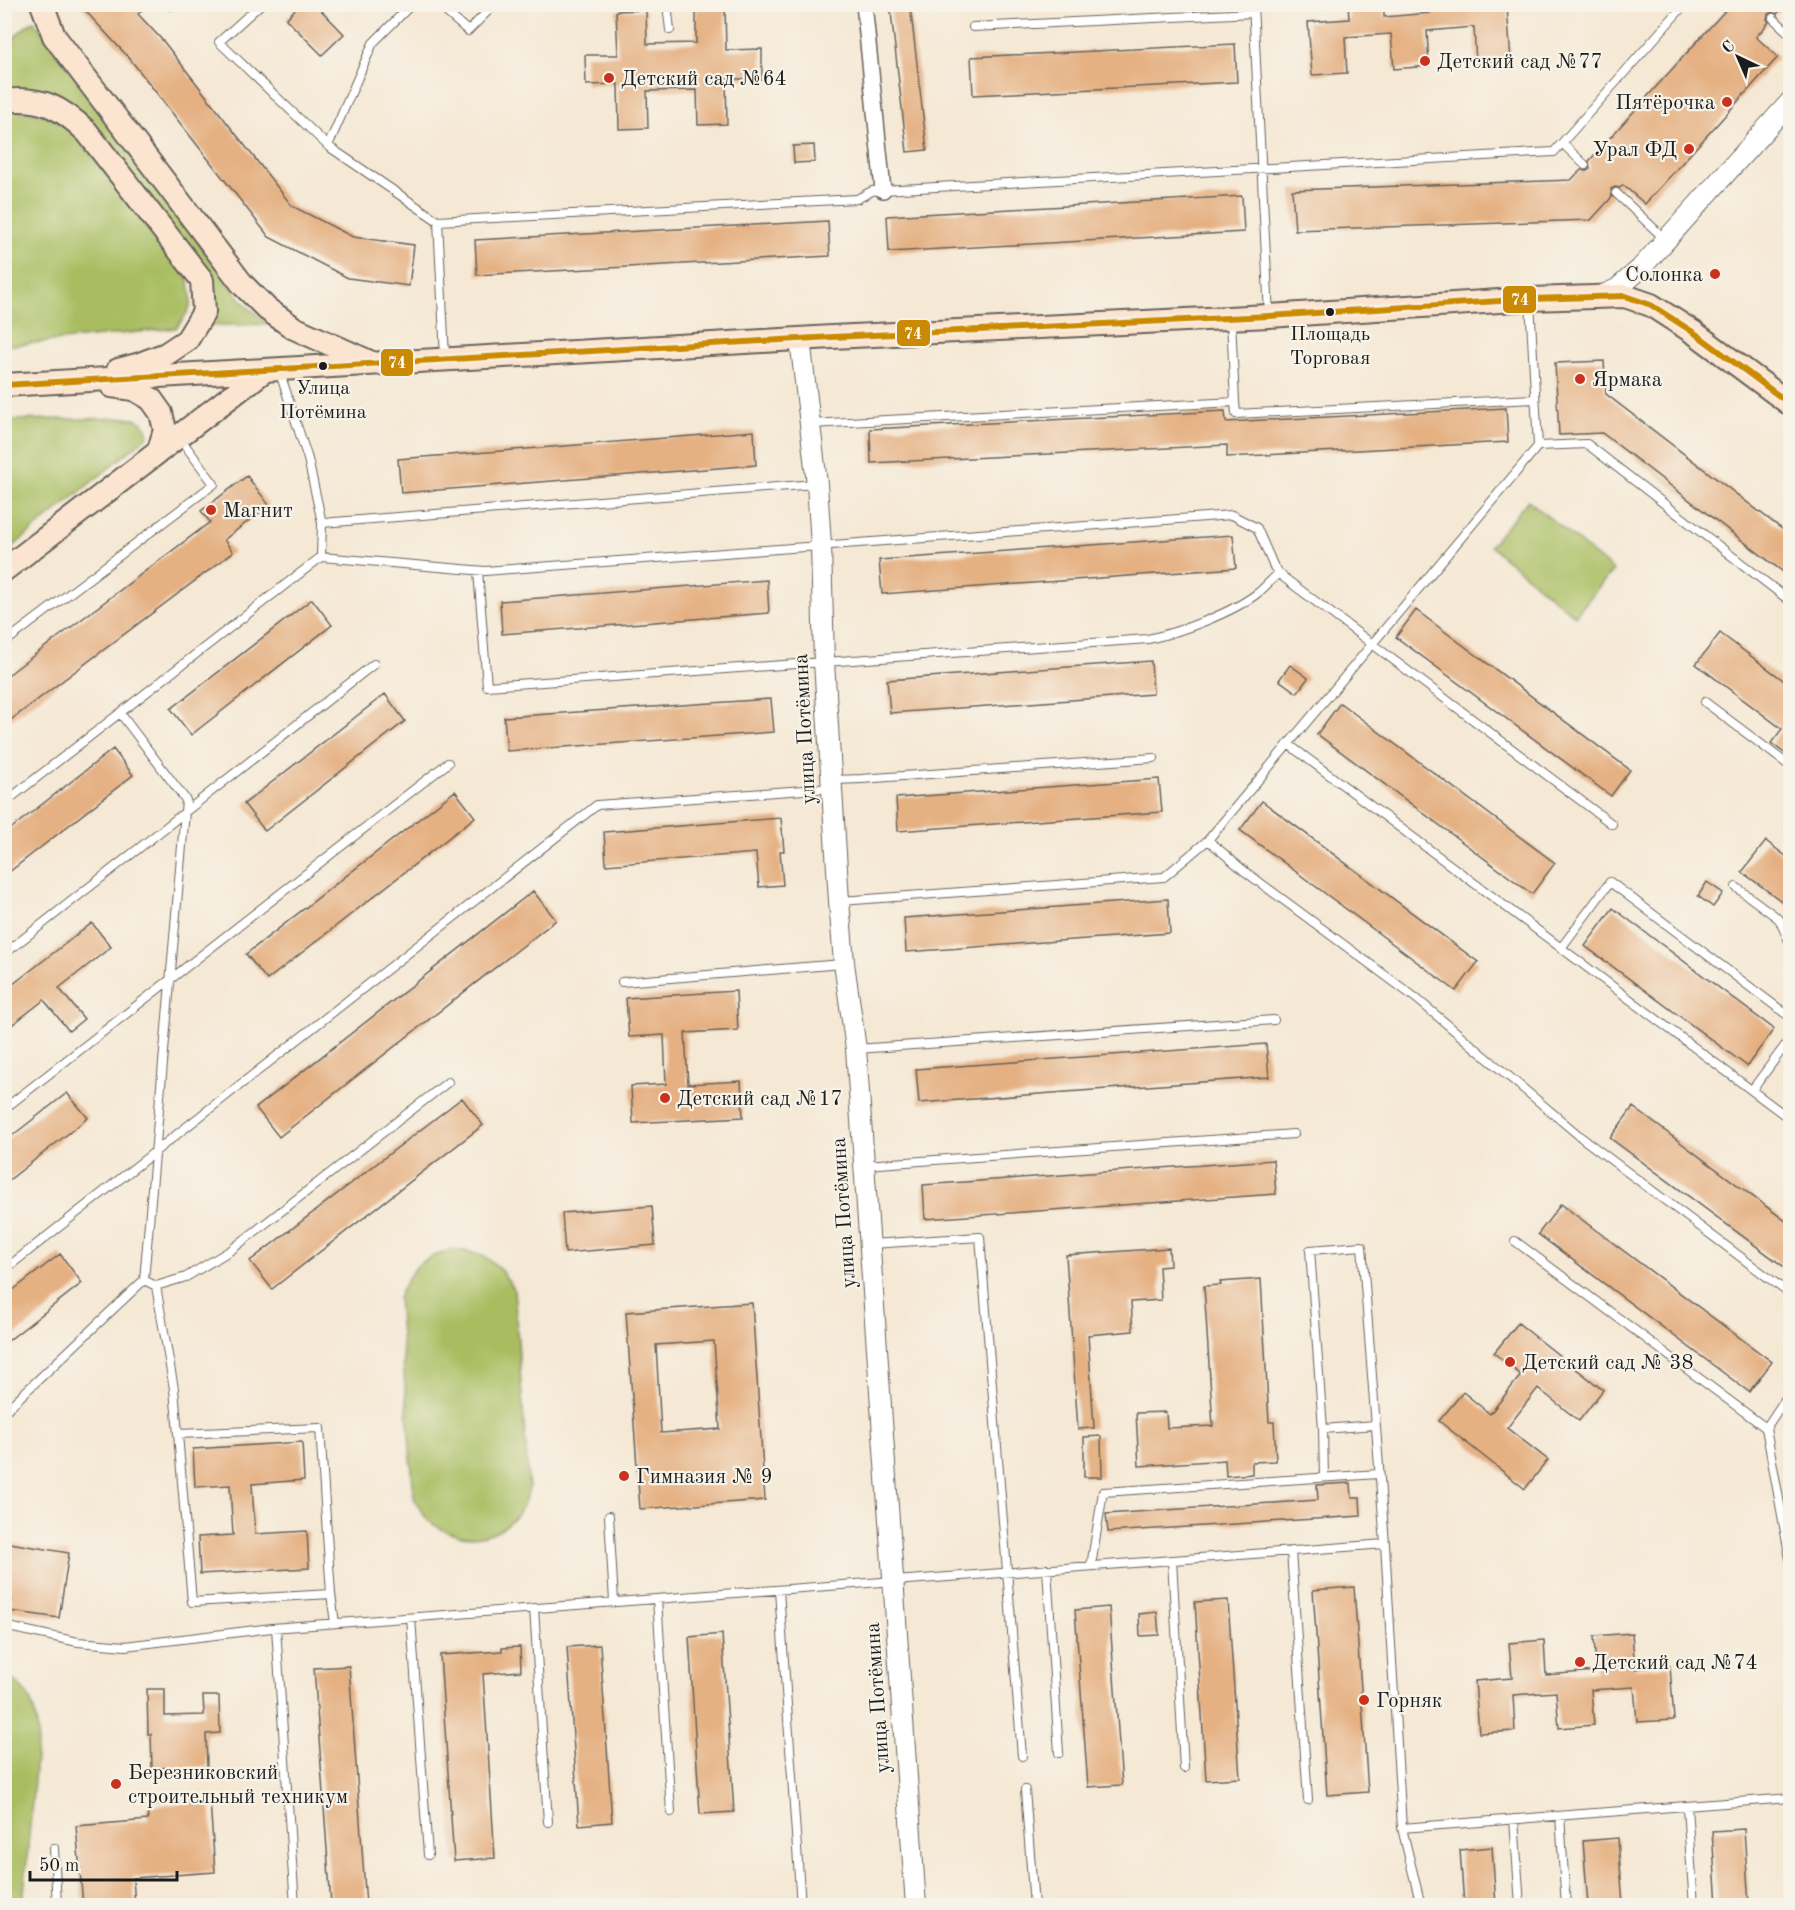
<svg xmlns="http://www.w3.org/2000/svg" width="1795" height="1910" viewBox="0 0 1795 1910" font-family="'Old Standard TT',serif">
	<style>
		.green { fill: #a9bd61; stroke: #626c3e; stroke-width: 1.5 }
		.building { fill: #e5b183; fill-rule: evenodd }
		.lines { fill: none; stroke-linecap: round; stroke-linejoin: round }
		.service-casing { stroke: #68635c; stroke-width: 10 }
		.minor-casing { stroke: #68635c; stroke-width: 18 }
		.tertiary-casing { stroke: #68635c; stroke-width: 22 }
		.secondary-casing { stroke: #68635c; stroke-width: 26 }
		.service { stroke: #fff; stroke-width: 8 }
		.minor { stroke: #fff; stroke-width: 15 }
		.tertiary { stroke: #fff; stroke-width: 20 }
		.secondary { stroke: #fce5d0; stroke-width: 22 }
		.bus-1-casing { stroke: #f7f3e8; stroke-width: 10 }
		.bus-1 { stroke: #cb8a06; stroke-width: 6 }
		.poi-dot { fill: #c8321e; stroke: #f7f3e8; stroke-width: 2 }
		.bus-dot { fill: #1c1c1c; stroke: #f7f3e8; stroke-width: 2 }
		.labels { text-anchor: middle; stroke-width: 4.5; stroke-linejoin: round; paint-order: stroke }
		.bus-label { font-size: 20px; fill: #1c1c1c; stroke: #f7f3e8 }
		.poi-label { font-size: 21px; fill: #1c1c1c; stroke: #f7f3e8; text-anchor: start }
		.street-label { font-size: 21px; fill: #1c1c1c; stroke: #f7f3e8 }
		.line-badge { stroke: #f7f3e8; stroke-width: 2 }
		.badge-label { font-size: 16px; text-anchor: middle; font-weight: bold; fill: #fff }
	</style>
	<rect width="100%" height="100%" fill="#f7f3e8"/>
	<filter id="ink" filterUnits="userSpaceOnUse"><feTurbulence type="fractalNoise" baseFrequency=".0167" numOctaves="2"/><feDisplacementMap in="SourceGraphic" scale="12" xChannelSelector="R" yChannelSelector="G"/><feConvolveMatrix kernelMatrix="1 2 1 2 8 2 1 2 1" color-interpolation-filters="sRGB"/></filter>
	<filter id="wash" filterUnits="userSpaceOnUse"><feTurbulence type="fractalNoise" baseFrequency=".008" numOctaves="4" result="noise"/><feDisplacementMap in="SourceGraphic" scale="24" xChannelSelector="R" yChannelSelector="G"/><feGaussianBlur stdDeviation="1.35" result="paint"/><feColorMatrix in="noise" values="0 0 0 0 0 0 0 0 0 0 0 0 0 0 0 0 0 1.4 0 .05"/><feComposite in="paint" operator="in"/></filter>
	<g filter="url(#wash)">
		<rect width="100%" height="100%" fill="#f5e8d4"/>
		<path class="green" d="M34,21L235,292L247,306L269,324L207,326L212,300L94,125L5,94C5,55 0,43 34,21Z
			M5,109C42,112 47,112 77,136L188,279C194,303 192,309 176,328L5,346Z
			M129,418C142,420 146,423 148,436L5,553V420Z
			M1528,500L1613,570L1575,616L1490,546Z
			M453,1249C487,1254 495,1259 514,1289L529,1489C526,1497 523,1508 517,1515C493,1542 458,1544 429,1521C423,1516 418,1505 414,1498L398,1298C412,1266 419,1259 453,1249Z
			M5,1674C30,1691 35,1704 38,1734L23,1905H5Z"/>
		<g id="blocks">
			<path class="building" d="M79,4H148L138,14L164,42L292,206L353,237L414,245L409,286L348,278L269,237L130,59Z
				M300,4H315L344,34L322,55L286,19Z
				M890,4H910L927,150L907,152Z
				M1348,4H1384V17L1430,13V4H1465L1466,10L1507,7L1511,60L1476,63L1474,27L1427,31L1429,66L1394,69L1391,34L1345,37L1347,73L1312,75L1308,22L1349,19Z
				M1731,4H1785L1777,14L1772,12L1768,14L1767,19L1769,22L1756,37L1778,57L1645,204L1623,185L1620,188L1615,187L1611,189L1612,197L1591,220L1295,230L1292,190L1571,180L1581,170L1586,171L1590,169L1589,161Z
				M725,7L726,50L762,49V79H726L727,124L698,125L697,90L647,91L648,128L619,129L618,84L586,85L585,55H618L616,11L646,10L647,44L696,43V8Z
				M1235,44L1237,82L973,95L971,57Z
				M814,145L815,162L794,163L793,146Z
				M1242,196L1244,232L889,252L887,216Z
				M828,221L830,256L477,275L475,240Z
				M1604,361L1606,394L1791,536V578L1602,433L1559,435L1555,363Z
				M1506,408L1508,442L1227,457V445L871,463L870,429L1225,411L1226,422Z
				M754,431L756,465L401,493L398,459Z
				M247,476L269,505L224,540L233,552L4,725V678L210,522L201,511Z
				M1233,535L1236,568L882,594L879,560Z
				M767,580L769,613L502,634L500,601Z
				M312,599L332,625L191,735L171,709Z
				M1416,610L1630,770L1611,796L1396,637Z
				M1720,633L1791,686V758L1771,743L1782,729L1696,664Z
				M1151,661L1153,694L890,713L887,680Z
				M1290,665L1308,678L1297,693L1279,680Z
				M385,694L405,721L265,831L244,804Z
				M771,699L774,732L507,751L504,717Z
				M1340,703L1555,863L1532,894L1317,734Z
				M113,749L133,775L4,876V834Z
				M1159,779L1162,812L898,831L896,798Z
				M455,791L475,817L267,980L246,954Z
				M1262,801L1478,962L1456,991L1240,830Z
				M781,818L784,851H780L783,885L759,887L756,853L606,865L604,832Z
				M1766,841L1791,860V908L1742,872Z
				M1707,882L1723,893L1713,907L1698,896Z
				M533,891L556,920L279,1137L256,1108Z
				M1168,899L1170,933L906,952L904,918Z
				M1613,908L1774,1029L1747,1066L1585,946Z
				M92,923L111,947L59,988L84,1019L69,1031L44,1000L4,1031V991Z
				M736,991L738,1030L685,1033L688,1084L741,1081L743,1117L633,1123L631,1086L666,1084L664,1035L629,1037L626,998Z
				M1266,1044L1269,1077L919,1103L916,1069Z
				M67,1093L88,1118L4,1184V1142Z
				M462,1098L483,1125L272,1289L250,1261Z
				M1633,1107L1791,1225V1272L1610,1138Z
				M1273,1160L1276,1194L925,1219L923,1185Z
				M1561,1204L1772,1362L1749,1392L1538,1234Z
				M652,1206L655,1245L565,1253L562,1213Z
				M1169,1248L1170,1266L1159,1267L1161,1300L1131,1302L1133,1331L1088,1335L1094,1428L1078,1429L1066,1255Z
				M60,1254L82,1283L4,1344V1297Z
				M1261,1279L1269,1422H1274L1276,1461L1252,1462V1474L1226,1476L1225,1460L1139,1466L1136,1413L1166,1412L1167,1428L1213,1426L1204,1286L1221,1285L1220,1282Z
				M752,1303L765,1500L640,1509L626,1312ZM714,1341L720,1429L661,1433L656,1345Z
				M1518,1323L1603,1390L1579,1421L1538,1388L1507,1428L1548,1460L1525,1489L1439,1421L1463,1392L1490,1414L1521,1375L1494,1353Z
				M1101,1436L1102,1477H1084V1437Z
				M302,1442L304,1480L252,1484L255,1534L307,1531L309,1568L200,1574L198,1537L233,1535L230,1485L195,1487L193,1449Z
				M1351,1483L1352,1498H1360L1361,1516L1108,1532L1106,1514L1318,1500L1317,1485Z
				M4,1542L69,1553L59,1618L10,1611L12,1599L4,1598Z
				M1354,1587L1368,1792L1327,1795L1313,1590Z
				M1228,1600L1240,1778L1206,1780L1195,1602Z
				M1109,1607L1122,1785L1088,1787L1075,1610Z
				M1157,1612L1159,1635L1140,1636L1139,1614Z
				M1632,1633L1635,1669L1670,1666L1674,1720L1637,1722L1634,1687L1591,1690L1594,1725L1559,1728L1556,1692L1513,1695L1515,1731L1479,1733L1475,1681L1512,1678L1509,1643L1544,1640L1546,1675L1596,1671L1594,1636Z
				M722,1634L734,1812L700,1814L689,1637Z
				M600,1645L612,1822L579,1825L567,1647Z
				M520,1647L521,1671L483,1674L495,1858L454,1861L440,1655L502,1651V1648Z
				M349,1666L366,1905H331L314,1668Z
				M147,1689H165V1716L204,1715L203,1696H219L220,1733L206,1734L207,1767L152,1768L151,1734H148Z
				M210,1801L215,1872L133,1878L135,1905H83L76,1826L148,1820L147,1806Z
				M1744,1829L1749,1905H1717L1712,1831Z
				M1618,1838L1623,1905H1588L1583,1841Z
				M1492,1847L1496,1905H1464L1460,1850Z"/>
		</g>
	</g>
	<g filter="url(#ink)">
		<use href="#blocks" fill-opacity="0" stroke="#68635c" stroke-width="1.5"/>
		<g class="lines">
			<defs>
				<path id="service" d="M261,4L219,42L328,146
					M412,4L373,43L328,146L438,221L857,199L872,191L883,190L1554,152L1685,4
					M437,4L468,31L495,4
					M667,4L670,30
					M1253,4L1269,315
					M171,6L173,4
					M1773,18L1790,34
					M973,27L1253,13
					M1562,143L1585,165
					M1616,193L1665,239
					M438,221L445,357
					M1231,320L1235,402
					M279,370L308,459L322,523L815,484
					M810,424L1235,402L1236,414L1535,399
					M1538,446L1587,444L1790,601
					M322,523L321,557L485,571L1232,515L1257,528L1274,567L1283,577L1612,824
					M478,571L487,686L1148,639C1180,632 1233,613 1259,592C1266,586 1272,579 1279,573
					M4,643L214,484L179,437
					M1705,702L1790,766
					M1288,744L1790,1119
					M834,780L861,779L1154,758
					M4,803L321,557
					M1208,840L1243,870L1417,999L1582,1138L1790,1294
					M1736,887L1779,919L1790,943
					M841,901L1164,877L1208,840L1538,446L1530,301
					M1561,948L1610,882L1790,1017
					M4,954L374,664
					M622,982L842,964
					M856,1049L1274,1020
					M1752,1090L1790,1039
					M4,1109L448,763
					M865,1165L1294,1134
					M1515,1241L1766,1428
					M871,1244L980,1237L1022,1756
					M4,1270L597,805L832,788
					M144,1280L156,1286L186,1277L231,1250L448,1082
					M156,1286L174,1389L178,1434
					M1790,1392L1766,1428L1790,1559
					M4,1412L144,1280L186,800L120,713
					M1323,1429L1310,1250L1362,1246L1385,1544L1402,1828L1421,1906
					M1324,1477L1323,1429L1375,1425
					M609,1516L614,1602
					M1291,1551L1308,1800
					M1172,1560L1184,1768
					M1091,1566L1103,1492L1379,1474
					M1047,1569L1059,1753
					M779,1590L801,1906
					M331,1594L192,1602L178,1434L320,1428L331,1594L335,1623
					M657,1599L671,1812
					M534,1608L548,1822
					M411,1618L428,1855
					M4,1626L78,1642L125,1646L272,1628L1385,1544
					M276,1628L295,1906
					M1025,1790L1034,1906
					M1687,1807L1694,1906
					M1560,1816L1566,1906
					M1514,1819L1520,1906
					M1402,1828L1790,1798
					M54,1848L57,1906
					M1772,1904V1906"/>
				<path id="minor" d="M864,4L883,190"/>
				<path id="tertiary" d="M1599,297L1617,289L1640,269L1790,102
					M800,339L817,484L821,545L824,662L839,901L844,963L856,1049L916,1906"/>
				<path id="secondary" d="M42,4L54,36L243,285L267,309L294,328L372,363
					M4,101C41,96 62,108 87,132L202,280L204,312L187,340L166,354L140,364L118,370
					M4,385L832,337L1269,316L1530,299L1625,296L1651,305L1696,334L1790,404
					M112,386L134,389L151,399L161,413L165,430L159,450
					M4,570L264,371"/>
			</defs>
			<use href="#service" class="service-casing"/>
			<use href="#minor" class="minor-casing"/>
			<use href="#tertiary" class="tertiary-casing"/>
			<use href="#secondary" class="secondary-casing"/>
			<use href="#service" class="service"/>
			<use href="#minor" class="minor"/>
			<use href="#tertiary" class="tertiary"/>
			<use href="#secondary" class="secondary"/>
			<defs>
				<path id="bus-1" d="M4,385L832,337L1269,316L1530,299L1625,296L1651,305L1696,334L1790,404"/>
			</defs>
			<use href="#bus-1" class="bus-1-casing"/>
			<use href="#bus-1" class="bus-1"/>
		</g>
	</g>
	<g class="poi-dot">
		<circle cx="1425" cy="61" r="6"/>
		<circle cx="609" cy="78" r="6"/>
		<circle cx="1727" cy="102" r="6"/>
		<circle cx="1689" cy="149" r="6"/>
		<circle cx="1715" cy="274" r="6"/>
		<circle cx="1580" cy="379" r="6"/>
		<circle cx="211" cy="510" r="6"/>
		<circle cx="665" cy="1098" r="6"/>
		<circle cx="1510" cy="1362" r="6"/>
		<circle cx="624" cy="1476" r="6"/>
		<circle cx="1580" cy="1662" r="6"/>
		<circle cx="1364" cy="1700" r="6"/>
		<circle cx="116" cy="1784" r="6"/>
	</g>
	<g class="bus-dot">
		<circle cx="1330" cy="312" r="5"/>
		<circle cx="323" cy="366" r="5"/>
	</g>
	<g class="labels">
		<g class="bus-label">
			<text x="1330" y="340">Площадь<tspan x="1330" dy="24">Торговая</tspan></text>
			<text x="323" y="394">Улица<tspan x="323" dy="24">Потёмина</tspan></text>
		</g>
		<g class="poi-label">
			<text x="1437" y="68">Детский сад №77</text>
			<text x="621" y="85">Детский сад №64</text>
			<text x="1715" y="109" text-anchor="end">Пятёрочка</text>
			<text x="1677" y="156" text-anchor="end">Урал ФД</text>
			<text x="1703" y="281" text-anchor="end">Солонка</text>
			<text x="1592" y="386">Ярмака</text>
			<text x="223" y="517">Магнит</text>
			<text x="677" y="1105">Детский сад №17</text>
			<text x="1522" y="1369">Детский сад № 38</text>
			<text x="636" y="1483">Гимназия № 9</text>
			<text x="1592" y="1669">Детский сад №74</text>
			<text x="1376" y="1707">Горняк</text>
			<text x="128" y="1779">Березниковский<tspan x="128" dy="24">строительный техникум</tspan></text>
		</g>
		<g class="street-label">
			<text transform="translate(804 729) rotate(-93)" y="7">улица Потёмина</text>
			<text transform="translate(843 1213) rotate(-94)" y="7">улица Потёмина</text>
			<text transform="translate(877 1698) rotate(-94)" y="7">улица Потёмина</text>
		</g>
	</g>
	<g class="line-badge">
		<rect x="1502" y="285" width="35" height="29" rx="6" fill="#cb8a06"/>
		<rect x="896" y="319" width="35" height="28" rx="6" fill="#cb8a06"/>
		<rect x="380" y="348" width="34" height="29" rx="6" fill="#cb8a06"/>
	</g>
	<g class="badge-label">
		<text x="1520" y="305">74</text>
		<text x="913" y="339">74</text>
		<text x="397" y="368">74</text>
	</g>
	<rect width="1795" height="1910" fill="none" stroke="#f7f3e8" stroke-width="24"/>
	<g transform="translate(1738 57) rotate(316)" stroke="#f7f3e8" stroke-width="4.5" paint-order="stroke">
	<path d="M0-4.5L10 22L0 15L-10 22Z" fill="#1c1c1c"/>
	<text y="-9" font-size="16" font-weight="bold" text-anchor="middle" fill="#1c1c1c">С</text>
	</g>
	<path d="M30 1871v9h147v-9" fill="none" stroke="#1c1c1c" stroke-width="3"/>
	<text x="39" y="1871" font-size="18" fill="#1c1c1c" stroke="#f7f3e8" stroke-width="4.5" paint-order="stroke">50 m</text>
</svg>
